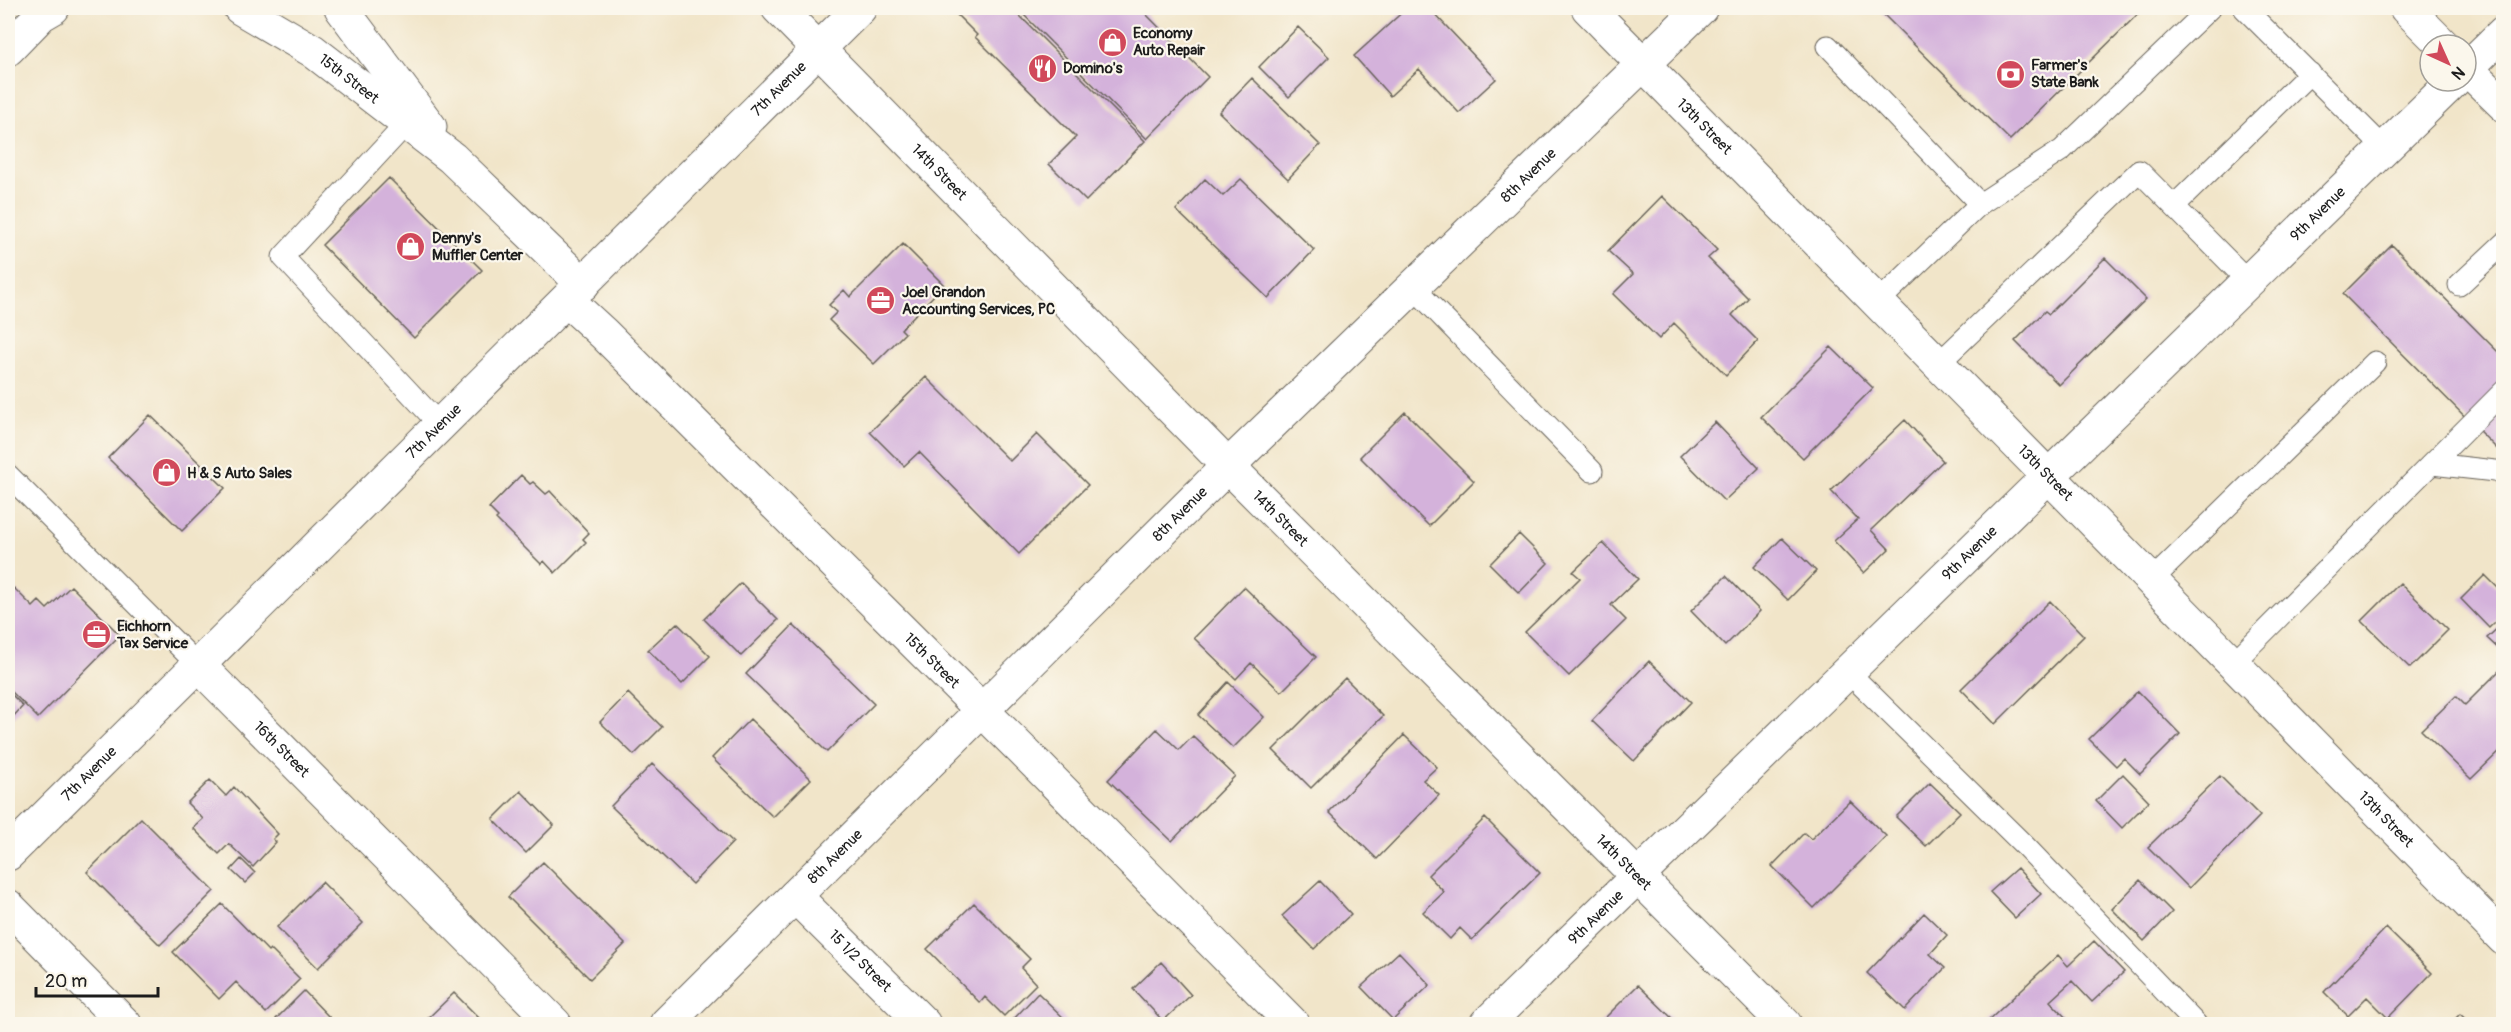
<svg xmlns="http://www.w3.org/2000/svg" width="2511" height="1032" viewBox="0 0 2511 1032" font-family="Pangolin,sans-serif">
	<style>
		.building { fill: #d4b2db }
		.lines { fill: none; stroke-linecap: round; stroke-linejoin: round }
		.service-casing { stroke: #676259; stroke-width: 23 }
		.minor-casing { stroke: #676259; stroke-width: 35 }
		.secondary-casing { stroke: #676259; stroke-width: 35 }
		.primary-casing { stroke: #676259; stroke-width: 35 }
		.service { stroke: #fff; stroke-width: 21 }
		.minor { stroke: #fff; stroke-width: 33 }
		.secondary { stroke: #fff; stroke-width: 33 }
		.primary { stroke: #fff; stroke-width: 33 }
		.labels { text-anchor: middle; stroke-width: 4.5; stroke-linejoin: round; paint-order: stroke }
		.poi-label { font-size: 15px; font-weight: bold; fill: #1c1c1c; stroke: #fbf7ec; text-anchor: start }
		.street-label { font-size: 15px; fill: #1c1c1c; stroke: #fbf7ec }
	</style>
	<rect width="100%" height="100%" fill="#fbf7ec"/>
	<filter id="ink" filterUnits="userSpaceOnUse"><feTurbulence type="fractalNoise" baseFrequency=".0167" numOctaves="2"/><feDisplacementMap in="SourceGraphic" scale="12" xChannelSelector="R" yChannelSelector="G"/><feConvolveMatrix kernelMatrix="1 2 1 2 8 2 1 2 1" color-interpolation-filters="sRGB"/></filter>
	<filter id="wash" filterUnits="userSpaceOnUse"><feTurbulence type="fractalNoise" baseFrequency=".008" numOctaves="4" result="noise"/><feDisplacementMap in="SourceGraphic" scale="24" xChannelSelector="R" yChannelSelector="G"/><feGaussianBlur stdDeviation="1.35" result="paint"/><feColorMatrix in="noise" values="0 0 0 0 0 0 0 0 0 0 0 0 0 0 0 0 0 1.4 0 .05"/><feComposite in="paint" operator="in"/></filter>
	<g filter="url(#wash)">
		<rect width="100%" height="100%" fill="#f1e5c9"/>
		<g id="blocks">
			<path class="building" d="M958,8H1012L1145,141L1086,201L1049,164L1076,137L975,37L977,35L954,12Z
				M1017,8H1140L1208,77L1147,139Z
				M1407,8H1429L1496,79L1459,113L1419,69L1390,96L1354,56Z
				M1877,8H2144L2010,140Z
				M1298,27L1329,57L1289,97L1259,67Z
				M1252,78L1320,145L1288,179L1219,112Z
				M389,178L482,270L414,338L322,245Z
				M1205,179L1223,196L1241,179L1314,250L1268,298L1176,210Z
				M1662,196L1717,250L1708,258L1748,298L1732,315L1758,341L1726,375L1674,323L1659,339L1613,294L1633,274L1608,251Z
				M903,244L944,285L901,329L905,333L874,364L829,320L837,312L829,305L844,290L850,297Z
				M2392,245L2504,358V456L2343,294Z
				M2105,258L2146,299L2059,385L2015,341L2045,311L2049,314Z
				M1831,347L1873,388L1803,458L1761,417Z
				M926,377L1010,461L1037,434L1088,485L1019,554L919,452L904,466L870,432Z
				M1405,412L1474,481L1429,526L1360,457Z
				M150,415L225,488L182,531L108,458Z
				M1905,420L1943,461L1871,530L1889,549L1864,573L1834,541L1858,519L1831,491Z
				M1715,422L1759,468L1724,501L1680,456Z
				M521,475L530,484L533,482L546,494L550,491L589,533L583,539L586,542L555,573L544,561L541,564L496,519L498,517L489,508Z
				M1519,534L1548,563L1519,593L1490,564Z
				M1782,538L1816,571L1788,600L1754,567Z
				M1603,543L1638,579L1611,605L1626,620L1569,676L1525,632L1580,578L1573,572Z
				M2485,575L2504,594V613L2489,628L2461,599Z
				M1726,576L1760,611L1725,646L1691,611Z
				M741,583L778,620L741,656L704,619Z
				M2400,583L2448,630L2410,668L2362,621Z
				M71,586L120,635L38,718L8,688V595L14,588L33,607L39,601L47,609Z
				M1244,587L1316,657L1281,692L1251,663L1236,679L1194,638Z
				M2050,601L2084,636L1995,724L1961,689Z
				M2504,622V654L2487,638Z
				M677,623L710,656L682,684L648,650Z
				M793,625L874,704L827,752L746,674Z
				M1649,661L1691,702L1634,761L1592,721Z
				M2502,668L2504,747L2471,779L2421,730L2456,696L2465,705Z
				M1345,678L1383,716L1311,788L1273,750Z
				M1228,682L1264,717L1233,748L1198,715Z
				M8,691L23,706L8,722Z
				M2138,691L2180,734L2140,774L2124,758L2116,766L2089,739Z
				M628,693L662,727L634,755L600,722Z
				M750,719L811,779L773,817L712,758Z
				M1157,729L1179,750L1193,736L1235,776L1172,841L1108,780Z
				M1404,735L1437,767L1423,780L1439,795L1377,859L1329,812Z
				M652,764L733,842L692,884L611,806Z
				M2123,774L2149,801L2122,828L2096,801Z
				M2220,776L2260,816L2189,888L2148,847Z
				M210,780L226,796L234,787L278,834L273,839L276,842L253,867L229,844L219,854L193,828L203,819L187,803Z
				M1930,783L1960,812L1926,846L1896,817Z
				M521,791L554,825L526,853L493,819Z
				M1850,801L1886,836L1814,908L1772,866L1804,833L1811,839Z
				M141,818L214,891L160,945L87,872Z
				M1485,818L1540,873L1472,940L1460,928L1450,939L1423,912L1444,892L1428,875Z
				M241,859L255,873L245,883L231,870Z
				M543,862L625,944L590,979L508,897Z
				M2017,868L2041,894L2015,918L1990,892Z
				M2140,880L2172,912L2144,941L2112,909Z
				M1320,881L1351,914L1314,949L1282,916Z
				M322,882L363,923L318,968L277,927Z
				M974,903L1030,959L1021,968L1036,984L1004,1016L985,997L980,1003L927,949Z
				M222,904L268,951L270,949L300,979L266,1013L236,982L219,999L173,952Z
				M1924,913L1947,935L1930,954L1945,968L1905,1010L1867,973Z
				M2386,928L2432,973L2388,1018L2367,997L2348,1016L2324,992Z
				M2094,941L2124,972L2092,1002L2072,981L2050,1001L2069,1021L2065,1024H1985L2058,955L2068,966Z
				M1399,952L1430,985L1393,1020L1361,987Z
				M1161,962L1191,995L1163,1021L1133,989Z
				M1638,985L1678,1024H1599Z
				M304,991L331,1019L325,1024H282L276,1019Z
				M454,993L485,1024H422Z
				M1038,993L1070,1024H1014L1011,1022Z
				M2460,1014L2471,1024H2450Z"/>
		</g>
	</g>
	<g filter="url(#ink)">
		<use href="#blocks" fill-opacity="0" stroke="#676259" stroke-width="1.5"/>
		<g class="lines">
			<defs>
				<path id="service" d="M2244,8L2385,149
					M1828,46L1980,204
					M407,123L283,257L440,425
					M2174,206L2310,73
					M2459,285L2504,243
					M1413,287L1592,471
					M1878,302L1980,204L2062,150L2210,8
					M1939,363L2139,171L2249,282
					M2432,464L2504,472
					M8,475L197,664
					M2152,580L2375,362
					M2233,663L2504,391
					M1848,672L2025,846L2196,1024"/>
				<g id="minor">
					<path id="s1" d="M240,8L313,51L452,158L583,284"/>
					<path d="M341,8L430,127"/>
					<path id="s2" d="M778,8L1228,466L1785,1024"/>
					<path id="s3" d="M1588,8L2504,939"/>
					<path d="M2406,8L2443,45"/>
					<path d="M2466,68L2504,105"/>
					<path d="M2466,69L2504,32"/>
					<path id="s4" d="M567,300L604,334L1036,764L1293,1024"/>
					<path id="s5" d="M197,664L555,1024"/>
					<path id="s6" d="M795,896L924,1024"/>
					<path d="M8,906L125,1024"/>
					<path id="s7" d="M666,1024L1228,466L1701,8"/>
					<path id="s8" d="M1486,1024L2454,81"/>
				</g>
				<g id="secondary">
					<path id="s9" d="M8,854L860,8"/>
				</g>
				<path id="primary" d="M8,49L41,15L53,8"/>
			</defs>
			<use href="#service" class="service-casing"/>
			<use href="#minor" class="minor-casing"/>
			<use href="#secondary" class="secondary-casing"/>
			<use href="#primary" class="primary-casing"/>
			<use href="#service" class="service"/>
			<use href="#minor" class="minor"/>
			<use href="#secondary" class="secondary"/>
			<use href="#primary" class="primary"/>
		</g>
	</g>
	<defs>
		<symbol id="shop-disc" viewBox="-11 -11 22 22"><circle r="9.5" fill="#d1495b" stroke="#fbf7ec"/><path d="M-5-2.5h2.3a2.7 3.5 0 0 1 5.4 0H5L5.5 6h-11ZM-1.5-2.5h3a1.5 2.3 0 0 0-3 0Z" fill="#fff"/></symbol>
		<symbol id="restaurant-disc" viewBox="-11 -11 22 22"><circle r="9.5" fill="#d1495b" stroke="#fbf7ec"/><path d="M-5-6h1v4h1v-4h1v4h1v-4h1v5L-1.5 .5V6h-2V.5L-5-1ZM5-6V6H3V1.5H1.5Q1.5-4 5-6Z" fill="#fff"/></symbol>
		<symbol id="bank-disc" viewBox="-11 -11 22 22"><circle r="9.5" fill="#d1495b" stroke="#fbf7ec"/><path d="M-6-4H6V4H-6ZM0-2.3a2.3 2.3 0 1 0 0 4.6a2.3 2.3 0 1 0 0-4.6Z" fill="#fff"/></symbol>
		<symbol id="office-disc" viewBox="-11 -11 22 22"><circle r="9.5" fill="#d1495b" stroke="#fbf7ec"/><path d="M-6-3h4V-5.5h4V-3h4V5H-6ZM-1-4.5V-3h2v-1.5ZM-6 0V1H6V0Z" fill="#fff"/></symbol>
	</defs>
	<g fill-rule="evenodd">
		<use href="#shop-disc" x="1096" y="26" width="33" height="33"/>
		<use href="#restaurant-disc" x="1026" y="52" width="33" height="33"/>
		<use href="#bank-disc" x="1994" y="58" width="33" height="33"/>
		<use href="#shop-disc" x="394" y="230" width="33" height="33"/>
		<use href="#office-disc" x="864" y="284" width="33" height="33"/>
		<use href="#shop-disc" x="150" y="456" width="33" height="33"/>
		<use href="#office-disc" x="80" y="618" width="33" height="33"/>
	</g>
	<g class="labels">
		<g class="poi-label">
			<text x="1133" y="38">Economy<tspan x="1133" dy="17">Auto Repair</tspan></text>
			<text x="2031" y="70">Farmer's<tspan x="2031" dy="17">State Bank</tspan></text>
			<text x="1063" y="73">Domino's</text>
			<text x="432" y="243">Denny's<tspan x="432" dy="17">Muffler Center</tspan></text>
			<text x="902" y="297">Joel Grandon<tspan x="902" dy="17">Accounting Services, PC</tspan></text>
			<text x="187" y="478">H &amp; S Auto Sales</text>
			<text x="117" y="631">Eichhorn<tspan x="117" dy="17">Tax Service</tspan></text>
		</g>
		<g class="street-label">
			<text dy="5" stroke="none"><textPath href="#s1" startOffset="130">15th Street</textPath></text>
			<text dy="5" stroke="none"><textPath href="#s9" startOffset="1086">7th Avenue</textPath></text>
			<text dy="5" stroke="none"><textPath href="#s3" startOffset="166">13th Street</textPath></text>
			<text dy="5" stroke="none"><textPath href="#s2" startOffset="230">14th Street</textPath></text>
			<text dy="5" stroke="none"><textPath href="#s7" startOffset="1210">8th Avenue</textPath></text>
			<text dy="5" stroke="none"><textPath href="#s8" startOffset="1161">9th Avenue</textPath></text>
			<text dy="5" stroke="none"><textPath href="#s9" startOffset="600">7th Avenue</textPath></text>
			<text dy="5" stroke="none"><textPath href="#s3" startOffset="652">13th Street</textPath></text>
			<text dy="5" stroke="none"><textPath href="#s7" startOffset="724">8th Avenue</textPath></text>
			<text dy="5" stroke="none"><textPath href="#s2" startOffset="716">14th Street</textPath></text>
			<text dy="5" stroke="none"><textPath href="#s8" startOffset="675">9th Avenue</textPath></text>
			<text dy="5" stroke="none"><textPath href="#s4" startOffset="513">15th Street</textPath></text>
			<text dy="5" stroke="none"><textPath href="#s5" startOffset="120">16th Street</textPath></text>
			<text dy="5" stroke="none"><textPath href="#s9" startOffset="114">7th Avenue</textPath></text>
			<text dy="5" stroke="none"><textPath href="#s3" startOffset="1138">13th Street</textPath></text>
			<text dy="5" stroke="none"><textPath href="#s7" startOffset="238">8th Avenue</textPath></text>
			<text dy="5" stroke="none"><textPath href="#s2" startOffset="1202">14th Street</textPath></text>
			<text dy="5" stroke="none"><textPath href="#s8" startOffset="153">9th Avenue</textPath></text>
			<text dy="5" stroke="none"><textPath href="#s6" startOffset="92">15 1/2 Street</textPath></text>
		</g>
	</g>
	<rect width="2511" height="1032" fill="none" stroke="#fbf7ec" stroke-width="30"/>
	<g transform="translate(2448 63) rotate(135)"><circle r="28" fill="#fbf7ec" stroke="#a29f99" stroke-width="1.5"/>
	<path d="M0-4.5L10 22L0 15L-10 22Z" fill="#d1495b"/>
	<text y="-9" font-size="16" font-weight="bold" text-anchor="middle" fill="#1c1c1c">N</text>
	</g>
	<path d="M36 987v9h122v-9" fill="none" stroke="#1c1c1c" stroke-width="3"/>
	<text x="45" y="987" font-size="18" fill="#1c1c1c" stroke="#fbf7ec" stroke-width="4.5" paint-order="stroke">20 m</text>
</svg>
